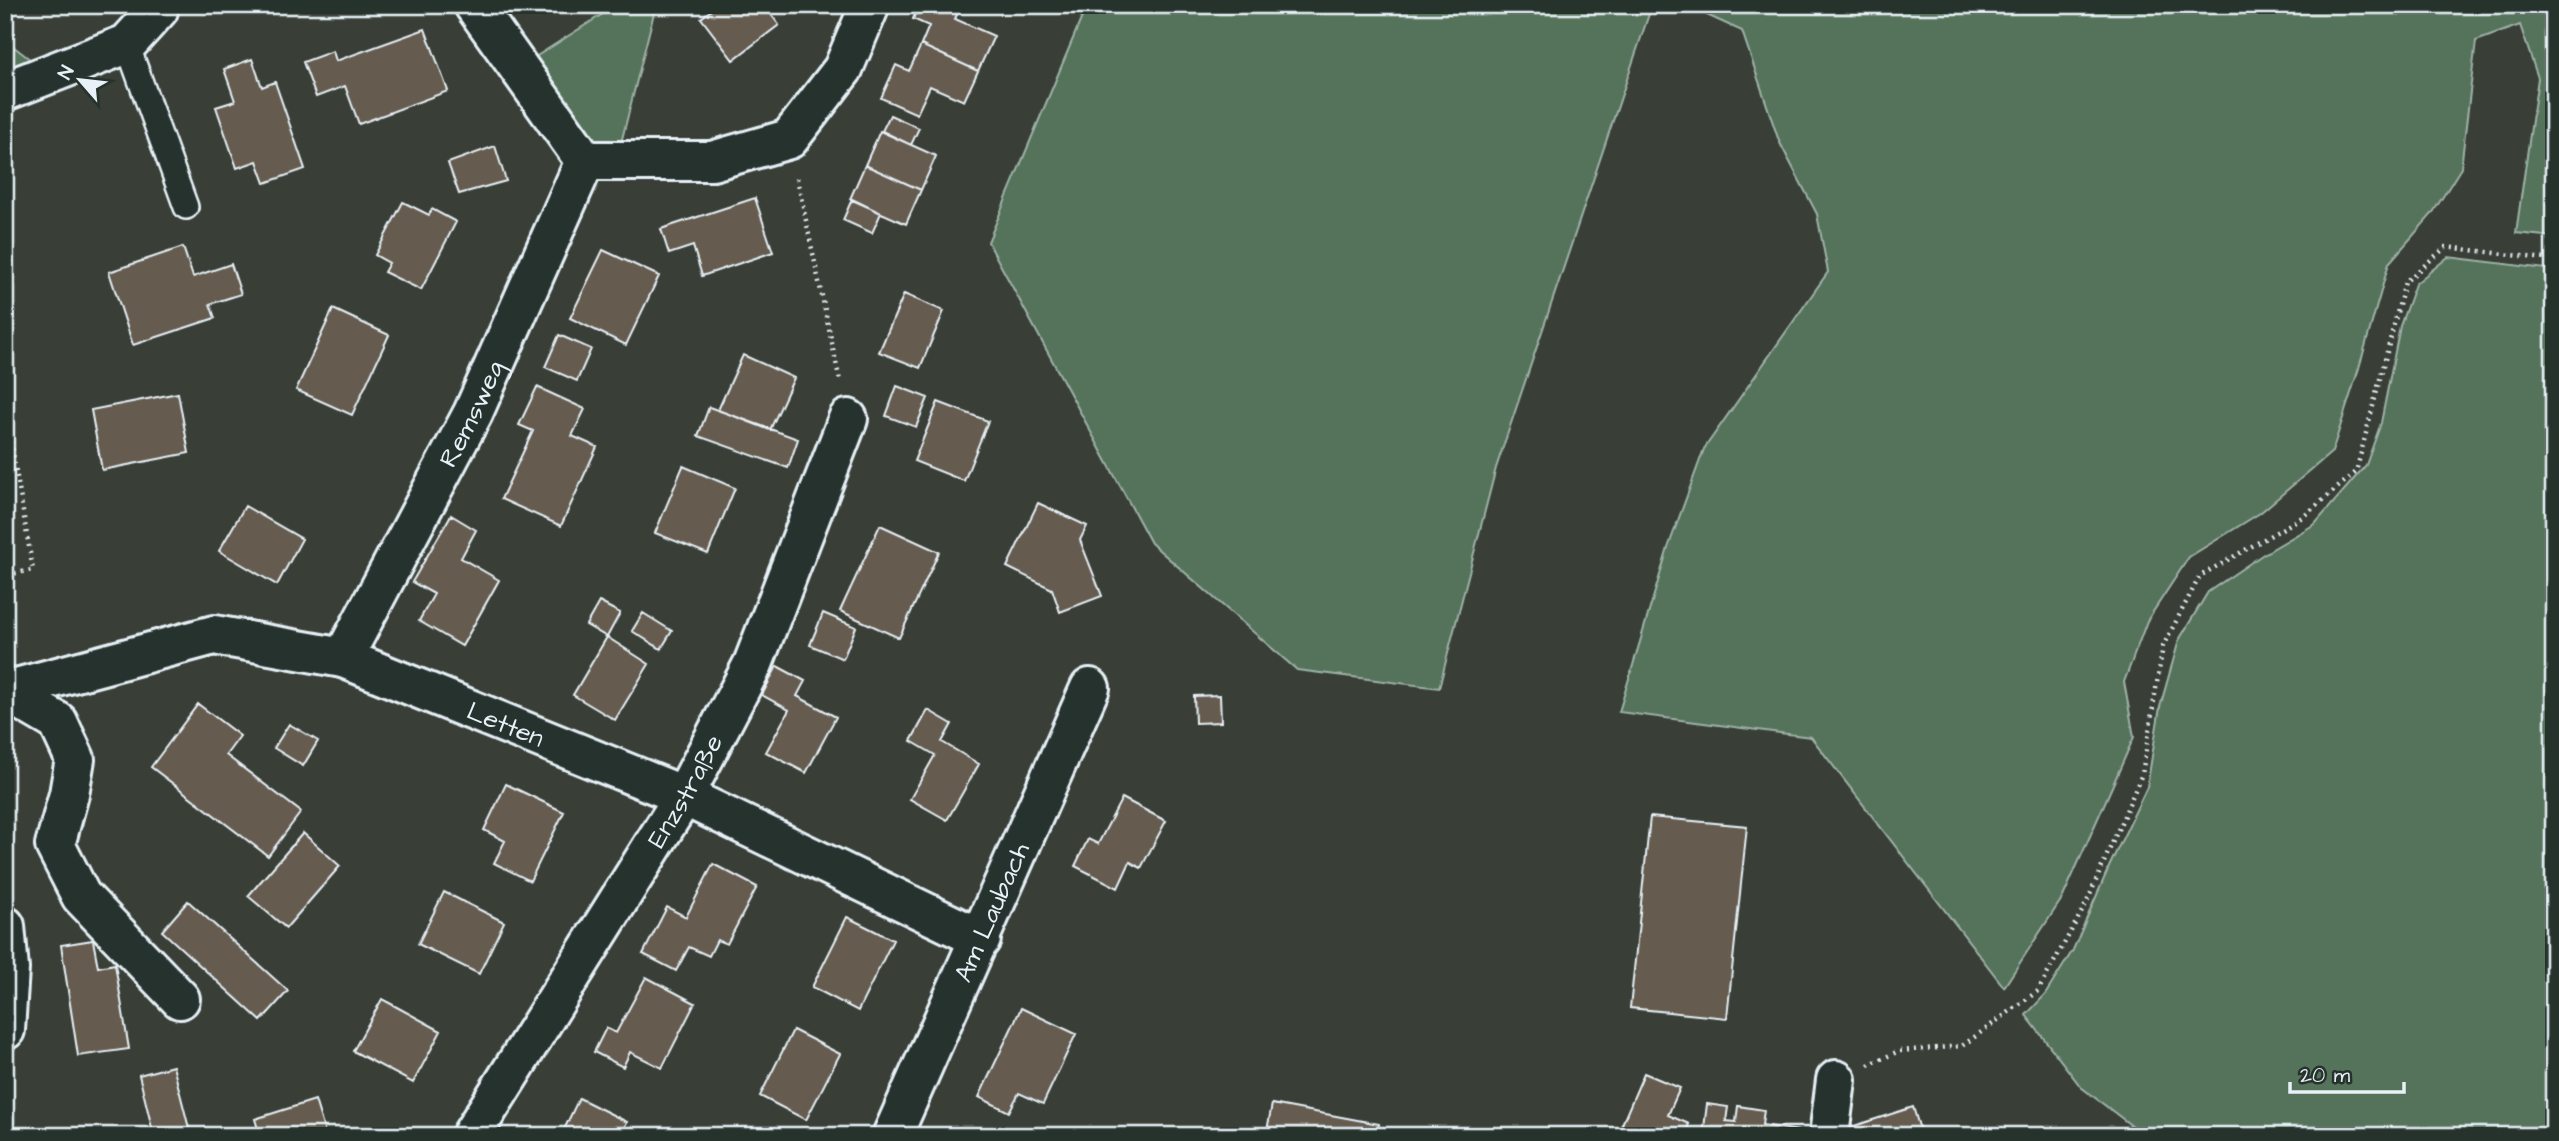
<svg xmlns="http://www.w3.org/2000/svg" width="2559" height="1141" viewBox="0 0 2559 1141" font-family="'Architects Daughter',sans-serif">
	<style>
		.green { fill: #55725a; stroke: #9eb2a9; stroke-width: 2 }
		.building { fill: #655b4f; stroke: #e8f1f8; stroke-width: 2 }
		.lines { fill: none; stroke-linecap: round; stroke-linejoin: round }
		.service-casing { stroke: #e8f1f8; stroke-width: 28 }
		.minor-casing { stroke: #e8f1f8; stroke-width: 44 }
		.tertiary-casing { stroke: #e8f1f8; stroke-width: 44 }
		.path { stroke: #e8f1f8; stroke-width: 4.5; stroke-dasharray: 2 5; stroke-linecap: butt }
		.service { stroke: #26332d; stroke-width: 23 }
		.minor { stroke: #26332d; stroke-width: 38 }
		.tertiary { stroke: #26332d; stroke-width: 38 }
		.labels { text-anchor: middle; stroke-width: 5; stroke-linejoin: round; paint-order: stroke }
		.street-label { font-size: 26px; fill: #e8f1f8; stroke: #26332d }
	</style>
	<rect width="100%" height="100%" fill="#393f37"/>
	<filter id="ink" filterUnits="userSpaceOnUse"><feTurbulence type="fractalNoise" baseFrequency=".0143" numOctaves="2"/><feDisplacementMap in="SourceGraphic" scale="14" xChannelSelector="R" yChannelSelector="G"/><feConvolveMatrix kernelMatrix="1 2 1 2 8 2 1 2 1" color-interpolation-filters="sRGB"/></filter>
	<g filter="url(#ink)">
		<path class="green" d="M617,5H656L621,143L591,145L529,61Z
			M1087,5H1652L1496,468L1439,688L1297,670L1151,543L988,242Z
			M1685,5H2554V237L2516,233L2538,78L2520,25L2476,41L2461,168L2432,214L2389,263L2359,368L2332,452L2260,513L2189,557L2147,621L2124,682L2134,737L2063,897L2004,987L1811,737L1619,712L1668,548L1704,449L1828,272L1817,214L1779,141L1742,31Z
			M5,40L31,60L5,72Z
			M2448,257L2554,270V1136H2145L2081,1087L2026,1015L2045,995L2073,950L2109,867L2147,787L2160,707L2179,640L2208,592L2262,555L2315,524L2366,465L2381,423L2400,326L2415,284Z"/>
		<path class="building" d="M718,5H764L779,25L733,60L701,18Z
			M919,5H961L955,19L994,36L978,71L921,45L929,26L913,19Z
			M425,29L448,91L359,124L345,86L316,97L303,62L333,51L336,61Z
			M921,45L978,71L964,101L930,86L917,114L881,98L896,65L909,71Z
			M252,59L262,87L275,82L305,169L265,183L257,161L237,168L216,107L235,101L224,69Z
			M890,115L919,128L911,145L882,131Z
			M880,131L936,156L921,190L865,165Z
			M495,146L506,181L459,194L448,163Z
			M865,165L921,190L906,224L850,199Z
			M755,198L773,252L702,276L693,246L669,254L661,229Z
			M852,199L881,213L872,233L843,220Z
			M403,202L429,215L432,209L456,222L421,290L384,272L389,263L375,255Z
			M183,247L193,277L231,264L241,294L210,304L215,318L133,345L109,272Z
			M603,250L659,276L626,345L570,318Z
			M904,294L944,311L920,368L879,352Z
			M333,309L389,335L352,415L296,390Z
			M559,335L591,349L577,381L545,367Z
			M743,355L794,378L770,430L718,410Z
			M897,386L928,398L916,427L886,416Z
			M537,387L585,409L572,436L597,447L561,526L501,499L533,431L519,425Z
			M178,393L189,453L102,470L91,410Z
			M938,402L988,421L964,481L914,461Z
			M709,407L798,439L788,468L698,436Z
			M683,466L735,488L708,554L655,533Z
			M1038,503L1087,526L1080,540L1102,596L1060,612L1052,589L1007,567Z
			M245,506L302,539L277,585L219,551Z
			M451,515L476,530L461,558L499,580L462,646L419,621L434,594L412,582Z
			M880,525L939,552L899,638L840,611Z
			M599,602L620,613L607,637L586,625Z
			M643,613L672,631L661,649L632,631Z
			M823,613L856,627L843,659L810,645Z
			M607,637L649,664L615,720L573,695Z
			M777,666L805,681L797,696L836,717L806,773L766,752L789,710L762,695Z
			M1220,695L1221,722L1195,723L1194,696Z
			M198,704L240,736L226,755L301,812L268,856L151,767Z
			M928,710L952,724L942,742L979,764L947,820L910,799L935,755L911,741Z
			M289,724L318,741L303,766L274,748Z
			M506,784L564,812L530,881L494,863L505,841L484,830Z
			M1122,798L1166,821L1141,868L1130,862L1118,888L1075,866L1088,839L1098,844Z
			M1650,817L1747,826L1727,1018L1630,1008Z
			M303,833L340,866L286,928L248,896Z
			M713,864L757,887L727,944L717,940L709,956L689,947L676,971L643,954L667,907L686,917Z
			M444,892L504,922L479,974L418,944Z
			M188,901L288,991L261,1021L162,931Z
			M847,917L893,940L858,1011L812,987Z
			M93,940L98,967L115,964L129,1049L78,1056L61,945Z
			M646,977L695,1003L662,1068L630,1052L623,1067L594,1052L606,1028L616,1033Z
			M382,999L441,1031L413,1083L353,1051Z
			M1021,1008L1076,1034L1043,1104L1019,1093L1009,1112L979,1097Z
			M793,1030L840,1054L806,1120L760,1096Z
			M173,1066L191,1136H154L139,1075Z
			M1644,1073L1680,1088L1668,1115L1689,1124L1684,1136H1617Z
			M579,1098L627,1122L620,1136H561Z
			M315,1100L326,1136H260L255,1119Z
			M1272,1104L1379,1124L1377,1136H1266Z
			M1707,1104L1728,1107L1726,1121L1736,1122L1738,1106L1764,1110L1762,1125L1806,1132V1136H1703Z
			M1913,1107L1922,1136L1941,1130L1943,1136H1854L1851,1127Z"/>
		<g class="lines">
			<defs>
				<path id="service" d="M127,44L186,207"/>
				<g id="minor">
					<path d="M474,5L585,161"/>
					<path d="M5,91L127,44L158,10L157,5"/>
					<path d="M585,161H712L789,139L843,69L870,5"/>
					<path id="s1" d="M343,658L473,413L585,161"/>
					<path id="s2" d="M5,691L214,635L343,658L684,796L981,939"/>
					<path d="M5,691L58,722L75,759L69,794L55,845L81,896L180,999"/>
					<path id="s3" d="M471,1136L684,796L753,664L848,419"/>
					<path id="s4" d="M892,1136L1090,688"/>
					<path d="M1829,1136L1836,1080"/>
				</g>
				<path id="tertiary" d="M5,926L9,969L5,1030"/>
			</defs>
			<use href="#service" class="service-casing"/>
			<use href="#minor" class="minor-casing"/>
			<use href="#tertiary" class="tertiary-casing"/>
			<path class="path" d="M797,178L840,381
				M5,407L33,570L5,575
				M1868,1065L1899,1051L1962,1046L2038,991L2086,904L2142,774L2163,646L2200,576L2304,516L2356,472L2405,282L2446,247L2554,260"/>
			<use href="#service" class="service"/>
			<use href="#minor" class="minor"/>
			<use href="#tertiary" class="tertiary"/>
		</g>
	</g>
	<g class="labels">
		<g class="street-label">
			<text dy="9" stroke="none"><textPath href="#s1" startOffset="276">Remsweg</textPath></text>
			<text dy="9" stroke="none"><textPath href="#s2" startOffset="523">Letten</textPath></text>
			<text dy="9" stroke="none"><textPath href="#s3" startOffset="406">Enzstraße</textPath></text>
			<text dy="9" stroke="none"><textPath href="#s4" startOffset="245">Am Laubach</textPath></text>
		</g>
	</g>
	<rect width="2559" height="1141" fill="none" stroke="#26332d" stroke-width="28"/>
	<rect x="14" y="14" width="2531" height="1113" fill="none" stroke="#e8f1f8" stroke-width="2.5" filter="url(#ink)"/>
	<g transform="translate(80 80) rotate(298)" stroke="#26332d" stroke-width="5" paint-order="stroke">
	<path d="M0-5L12 26L0 18L-12 26Z" fill="#e8f1f8"/>
	<text y="-10" font-size="19" font-weight="bold" text-anchor="middle" fill="#e8f1f8">N</text>
	</g>
	<path d="M2290 1082v10h114v-10" fill="none" stroke="#e8f1f8" stroke-width="3.5"/>
	<text x="2300" y="1082" font-size="21" fill="#e8f1f8" stroke="#26332d" stroke-width="5" paint-order="stroke">20 m</text>
</svg>
